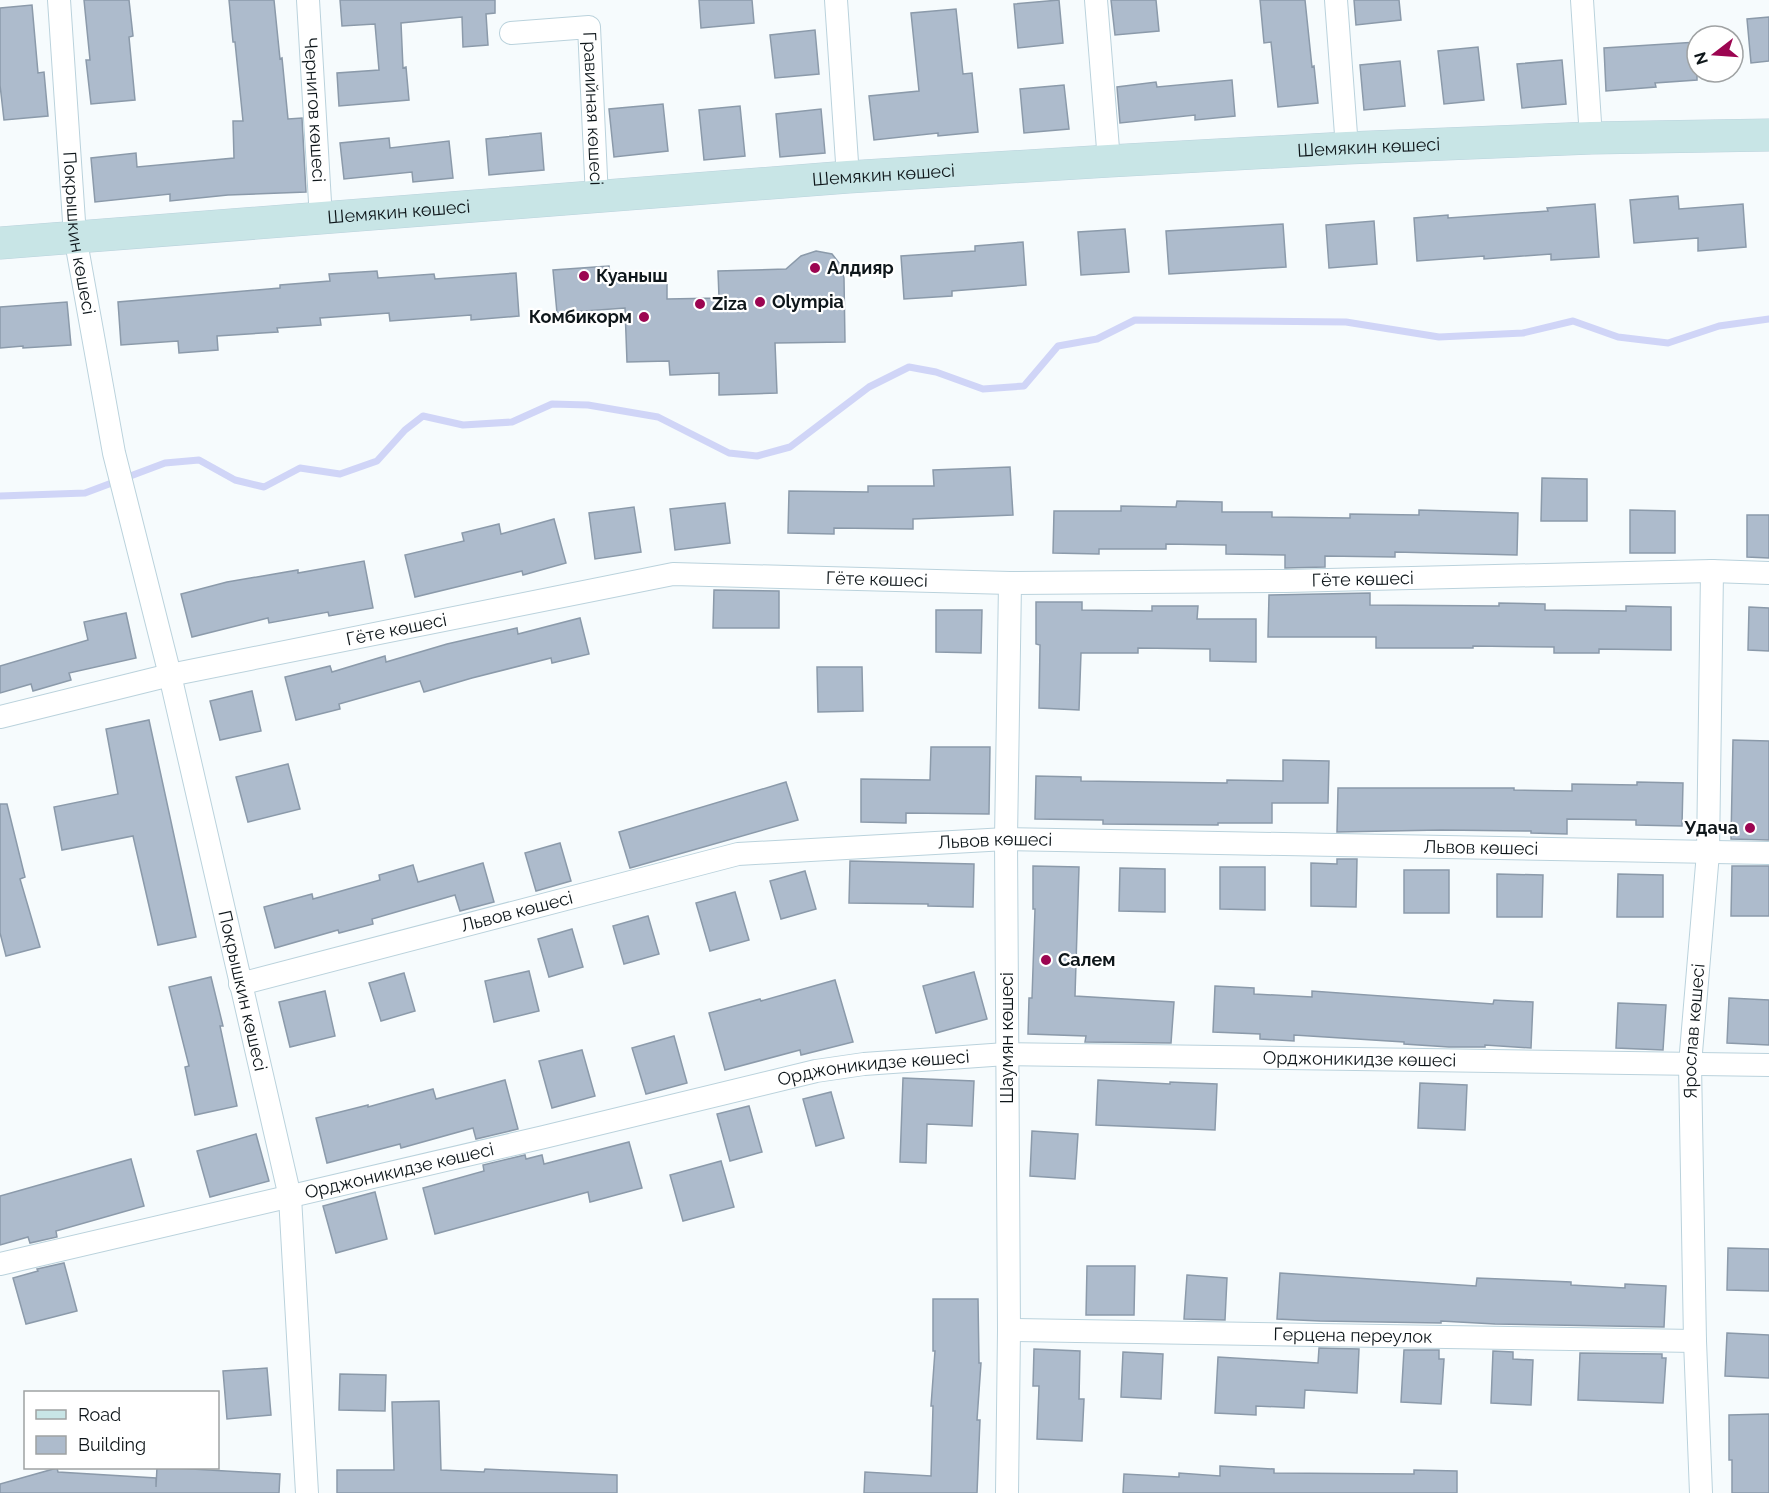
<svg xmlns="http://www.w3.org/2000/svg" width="1769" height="1493" viewBox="0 0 1769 1493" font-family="Raleway,sans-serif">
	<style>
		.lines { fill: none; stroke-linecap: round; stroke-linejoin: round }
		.stream { stroke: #d0d5f7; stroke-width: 7 }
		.building { fill: #adbbcc; stroke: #8b9aaa; stroke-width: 1.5 }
		.street-casing { stroke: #bad2dc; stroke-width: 24 }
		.secondary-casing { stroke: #bad2dc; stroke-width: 33 }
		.street { stroke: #fff; stroke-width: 22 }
		.secondary { stroke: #c8e5e6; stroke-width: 32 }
		.poi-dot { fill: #9c0551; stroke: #fff; stroke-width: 2 }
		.labels { text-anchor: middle; stroke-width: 4.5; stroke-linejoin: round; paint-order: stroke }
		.street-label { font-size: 18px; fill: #0e161a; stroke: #fff }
		.poi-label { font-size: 18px; font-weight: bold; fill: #0e161a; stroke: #fff; text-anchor: start }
	</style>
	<rect width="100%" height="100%" fill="#f6fbfd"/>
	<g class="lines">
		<path class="stream" d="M0,496L85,493L165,463L199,460L235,480L264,487L300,468L340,474L377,461L405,430L423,416L463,425L512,422L552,404L588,405L658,417L729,453L757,456L790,447L869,387L909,367L936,372L983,389L1024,386L1058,346L1097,339L1135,320L1346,322L1439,337L1523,333L1573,321L1618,337L1668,343L1719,326L1769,319"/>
	</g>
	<path class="building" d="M84,0H129L133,36L129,37L135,100L91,104L86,60H90Z
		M229,0H274L280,59L282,58L288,119L302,118L306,192L228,195L170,201V194L95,202L91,158L136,153L137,167L234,158L233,121H243L235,42H233Z
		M340,0H495V13L486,14L488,45L463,47L462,17L401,23L403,68L406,67L409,100L339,106L337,73L379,70L375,24L342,26Z
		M699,0H752L754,23L701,28Z
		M1059,0L1063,43L1018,48L1014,4Z
		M1111,0H1156L1159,31L1115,35Z
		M1260,0H1305L1312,67L1314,66L1318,103L1278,107L1271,42L1264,43Z
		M1354,0H1399L1401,20L1356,25Z
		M32,5L38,73L44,72L48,116L4,120L0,85V8Z
		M956,9L963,74L972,73L978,132L938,136V133L874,140L869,96L919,91L911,13Z
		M1769,17V61L1751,63L1747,19Z
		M815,30L819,74L775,78L770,35Z
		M1697,42V80L1655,83L1656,87L1606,91L1604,48Z
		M1478,47L1484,100L1444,104L1438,51Z
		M1562,60L1566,104L1522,108L1517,64Z
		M1400,61L1405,106L1364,110L1360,65Z
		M1232,80L1235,116L1195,120V115L1120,123L1117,87L1156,82L1157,87Z
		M1064,85L1069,129L1024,133L1020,89Z
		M663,104L668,151L614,157L609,109Z
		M740,106L745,156L704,160L699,110Z
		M821,109L825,153L780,157L776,114Z
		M541,133L544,170L489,175L486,139Z
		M389,138L390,148L449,141L453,178L413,182L412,172L344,179L340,143Z
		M1678,196L1679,209L1743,204L1746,247L1698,251V238L1634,243L1630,200Z
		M1595,204L1599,257L1551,260V254L1484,259V256L1417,261L1414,218L1448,215V218L1548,211L1547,208Z
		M1374,221L1377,264L1329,268L1326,225Z
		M1283,224L1286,267L1169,274L1166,231Z
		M1125,229L1129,272L1081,275L1078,232Z
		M1023,242L1026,285L952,291V296L904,299L901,256L975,251V246Z
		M816,251L832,254L840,264L844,278L845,342L775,343L777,393L719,395V373L670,375L669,361L627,362L625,308L557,313L553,270L609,266L611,282L667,280V299L719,298L718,271L786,269L801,256Z
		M377,271L378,278L434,274L435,279L516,273L519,316L471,320V315L390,321L389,313L320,318L321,325L277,328L278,332L217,336L218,350L179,353L178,341L121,345L118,302L280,288V285L330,281L329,274Z
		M67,302L71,345L23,348V346L0,348V307Z
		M1010,467L1013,515L913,519V529L834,528V534L788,533L789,491L868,492V486H934L933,470Z
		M1542,478L1587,479V521H1541Z
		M1177,501L1222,502V512H1272V517L1350,518V514L1419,515V510L1518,513L1517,555L1395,552V557L1325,556V567L1285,568V555L1226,554V545L1166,544V549H1099V554L1053,553L1054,511H1121V506L1176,507Z
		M725,503L730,543L675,550L670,509Z
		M634,507L641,552L595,559L589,513Z
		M1630,510L1675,511V553H1630Z
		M1747,515H1769V558L1747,557Z
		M554,519L566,563L523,575L522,571L415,597L405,555L464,541L462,533L499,524L501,534Z
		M364,561L373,608L329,616L328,612L269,623L268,618L192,637L181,594L227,582L298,570V573Z
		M714,590L779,591V628H713Z
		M1370,593V605L1499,606V603L1545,604V610L1626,611V606L1671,607V650L1599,649V653H1554V647L1473,646V648H1376V637H1268L1269,595Z
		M1036,602H1082V610L1152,611V606H1198L1197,619H1256V662L1210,661V649L1138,648V653H1081L1079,710L1039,708L1040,645L1036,644Z
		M1749,607L1769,608V651L1748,650Z
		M936,610H982L981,653L936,652Z
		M126,613L136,658L69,673L71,680L33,691L31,684L0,693V666L88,640L84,622Z
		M580,618L589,654L552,663L551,658L472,678L424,692L420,681L339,704L340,709L296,720L285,677L330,666L332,672L385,656L386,662L447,644L517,628L518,634Z
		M817,667H862L863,711L818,712Z
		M252,691L261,731L220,740L210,701Z
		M149,720L196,937L158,945L133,836L62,850L54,807L118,794L106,729Z
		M1733,740L1769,741V840L1731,839Z
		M931,747H990L989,814L906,813V823L861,822V779L930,780Z
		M1283,760L1329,761L1328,803H1272V823H1218V825L1103,824V820L1035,819L1036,776L1081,777V781L1227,783V780L1283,781Z
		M288,764L300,809L248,822L236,777Z
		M786,782L798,820L630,868L619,832Z
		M1637,782L1683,783L1682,826L1636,825V820L1567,819V834L1531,833V831L1441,830L1337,832L1338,788H1514V790L1572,791V784L1637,785Z
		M0,804H7L25,877L20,879L40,947L6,956L0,933Z
		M560,843L571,881L536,891L525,853Z
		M1337,859H1357L1356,907L1311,906V863L1337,864Z
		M850,861L974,864L973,907L928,906V904L849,903Z
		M483,863L494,902L460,911L455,895L372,919L373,924L339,933L338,930L275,948L264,907L312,894L313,899L380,880L379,875L413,865L418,882Z
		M1033,866L1079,867L1075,996L1174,1002L1171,1043L1085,1042L1086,1036L1028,1034L1029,998H1032L1035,909H1033Z
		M1732,866H1769V916H1731Z
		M1220,867H1265V910L1220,909Z
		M1120,868L1165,869V912L1119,911Z
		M1404,870H1449V913H1404Z
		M805,871L816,909L781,919L770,881Z
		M1497,874L1543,875L1542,917H1497Z
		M1618,874L1663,875V917H1617Z
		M735,892L749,940L710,951L696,903Z
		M648,916L659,954L624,964L613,926Z
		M572,929L583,967L549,977L538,939Z
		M529,971L539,1011L494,1022L485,981Z
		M974,972L987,1019L936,1033L923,986Z
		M404,973L415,1011L381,1021L369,983Z
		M211,977L223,1026H220L237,1106L195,1115L185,1067L189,1066L169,987Z
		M835,980L853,1042L801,1055L800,1050L725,1070L709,1013L760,999L761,1001Z
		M1215,986L1254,988V994L1312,997V991L1493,1004L1494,1000L1533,1002L1531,1048L1485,1045V1047H1449L1404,1044V1042L1294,1035V1041L1260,1039V1034L1213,1032Z
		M325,991L335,1036L290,1047L279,1002Z
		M1729,998L1769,1000V1045L1727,1043Z
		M1618,1003L1666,1005L1663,1050L1616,1048Z
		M674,1036L687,1083L646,1094L632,1048Z
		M582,1050L595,1096L552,1108L539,1061Z
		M903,1078L974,1081L972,1126L927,1124L926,1163L900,1162Z
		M505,1080L518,1129L476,1139L473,1128L401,1148L400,1144L327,1163L316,1118L368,1105V1107L433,1089L436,1099Z
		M1098,1080L1170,1084V1082L1217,1084L1215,1130L1096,1125Z
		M1420,1083L1467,1085L1465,1130L1418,1128Z
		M831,1092L844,1138L816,1146L803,1099Z
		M749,1106L762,1152L730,1161L717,1114Z
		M1032,1131L1078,1134L1075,1179L1030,1176Z
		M256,1134L269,1181L210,1197L197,1151Z
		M629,1142L642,1188L590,1202L588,1192L435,1234L423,1188L484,1171L483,1165L525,1155L526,1159L542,1155L544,1164Z
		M131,1159L144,1206L56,1231L57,1237L30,1243L28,1237L0,1245V1196Z
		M721,1161L734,1207L683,1221L670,1175Z
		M375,1192L387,1239L336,1253L323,1206Z
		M1728,1248L1769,1249V1291L1727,1290Z
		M64,1263L77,1311L26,1324L13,1278L38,1271L37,1269Z
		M1087,1266H1135L1134,1315H1086Z
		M1280,1273L1476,1286L1477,1278L1571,1282V1285L1625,1288V1284L1666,1286L1664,1327L1495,1324L1441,1321V1323L1320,1321L1277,1319Z
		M1187,1275L1227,1278L1225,1320L1184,1319Z
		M933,1299H978L979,1363H981L977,1420H980L977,1493H864L865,1472L931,1476L933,1406H931L935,1351H933Z
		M1727,1333L1769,1335V1378L1725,1376Z
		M1319,1348L1359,1349L1357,1393L1305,1390L1304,1408L1256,1406V1415L1215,1413L1218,1357L1318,1363Z
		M1034,1349L1080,1351L1079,1399H1084L1082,1441L1037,1439L1039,1386H1033Z
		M1404,1350H1439V1359H1444L1441,1404L1401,1402Z
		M1493,1351L1513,1352V1359L1533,1360L1531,1405L1491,1403Z
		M1123,1352L1163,1354L1161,1399L1121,1397Z
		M1580,1353L1662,1354V1358H1666L1663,1403L1578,1400Z
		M267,1368L271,1415L227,1419L223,1371Z
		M340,1374L386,1375L385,1411L339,1410Z
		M439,1401L441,1470L484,1472L485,1469L617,1475V1493H337V1470H394L392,1402Z
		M1769,1414V1493H1732V1460H1729V1415Z
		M1220,1466L1274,1469V1473L1414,1474V1470L1457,1471V1493H1123L1124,1474L1179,1477V1473L1220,1476Z
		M157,1467L280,1474L279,1493H0V1484L57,1468L58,1472L156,1478V1487Z"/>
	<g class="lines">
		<defs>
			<g id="street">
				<path id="s1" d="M59,0L75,236L114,453L170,675L290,1197L307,1493"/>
				<path id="s2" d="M308,0L321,219"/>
				<path d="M836,0L848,177"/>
				<path d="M1096,0L1109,161"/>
				<path d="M1336,0L1347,148"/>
				<path d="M1582,0L1591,138"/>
				<path id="s3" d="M511,33L589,27L597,198"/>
				<path id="s4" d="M0,717L170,675L673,574L1010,583L1286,581L1712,571L1769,573"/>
				<path id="s5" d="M240,984L738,854L1006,839L1769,853"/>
				<path id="s6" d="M0,1264L544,1137L816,1071L864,1064L1006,1054L1769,1065"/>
				<path id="s7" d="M1009,1330L1695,1341"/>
				<path d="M1007,1493L1009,1330L1006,839L1010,583"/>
				<path id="s8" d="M1701,1493L1695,1341L1690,1064L1708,853L1712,571"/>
			</g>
			<g id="secondary">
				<path id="s9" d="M0,243L848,177L1109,161L1347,148L1591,138L1769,135"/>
			</g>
		</defs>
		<use href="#street" class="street-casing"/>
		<use href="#secondary" class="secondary-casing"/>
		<use href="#street" class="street"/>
		<use href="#secondary" class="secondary"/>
	</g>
	<g class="poi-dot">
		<circle cx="815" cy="268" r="6"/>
		<circle cx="584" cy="276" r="6"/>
		<circle cx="760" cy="302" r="6"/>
		<circle cx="700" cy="304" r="6"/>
		<circle cx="644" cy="317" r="6"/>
		<circle cx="1750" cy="828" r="6"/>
		<circle cx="1046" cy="960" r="6"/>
	</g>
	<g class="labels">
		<g class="street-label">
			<text dy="6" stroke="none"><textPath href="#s2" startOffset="110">Чернигов көшесі</textPath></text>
			<text dy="6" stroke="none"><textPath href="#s3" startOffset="160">Гравийная көшесі</textPath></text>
			<text dy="6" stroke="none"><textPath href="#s9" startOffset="1372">Шемякин көшесі</textPath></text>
			<text dy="6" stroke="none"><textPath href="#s9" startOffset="886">Шемякин көшесі</textPath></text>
			<text dy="6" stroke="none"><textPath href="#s9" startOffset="400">Шемякин көшесі</textPath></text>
			<text dy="6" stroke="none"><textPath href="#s1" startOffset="234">Покрышкин көшесі</textPath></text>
			<text dy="6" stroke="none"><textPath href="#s4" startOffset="1378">Гёте көшесі</textPath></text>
			<text dy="6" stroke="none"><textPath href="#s4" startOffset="892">Гёте көшесі</textPath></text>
			<text dy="6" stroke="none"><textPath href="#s4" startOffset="406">Гёте көшесі</textPath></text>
			<text dy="6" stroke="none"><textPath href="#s5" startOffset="772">Львов көшесі</textPath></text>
			<text dy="6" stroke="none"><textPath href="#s5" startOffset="1258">Львов көшесі</textPath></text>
			<text dy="6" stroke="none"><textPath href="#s5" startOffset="286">Львов көшесі</textPath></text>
			<text dy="6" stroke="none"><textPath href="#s1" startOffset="1010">Покрышкин көшесі</textPath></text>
			<text dy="6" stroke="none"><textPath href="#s8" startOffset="462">Ярослав көшесі</textPath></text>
			<text transform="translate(1007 1038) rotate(-90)" y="6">Шаумян көшесі</text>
			<text dy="6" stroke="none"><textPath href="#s6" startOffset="1383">Орджоникидзе көшесі</textPath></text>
			<text dy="6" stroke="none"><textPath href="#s6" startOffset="896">Орджоникидзе көшесі</textPath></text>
			<text dy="6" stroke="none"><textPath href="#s6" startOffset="410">Орджоникидзе көшесі</textPath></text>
			<text dy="6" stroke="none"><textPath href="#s7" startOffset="344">Герцена переулок</textPath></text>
		</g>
		<g class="poi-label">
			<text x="827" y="274">Алдияр</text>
			<text x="596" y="282">Куаныш</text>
			<text x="772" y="308">Olympia</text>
			<text x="712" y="310">Ziza</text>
			<text x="632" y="323" text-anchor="end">Комбикорм</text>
			<text x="1738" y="834" text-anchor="end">Удача</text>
			<text x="1058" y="966">Салем</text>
		</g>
	</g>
	<rect x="24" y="1391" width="195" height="78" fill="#ffffff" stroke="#9fa2a3" stroke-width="1.5"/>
	<rect x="36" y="1410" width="30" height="9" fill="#c8e5e6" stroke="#9fa2a3" stroke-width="1.5"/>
	<text x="78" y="1421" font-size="18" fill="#0e161a">Road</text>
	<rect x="36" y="1436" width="30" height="18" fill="#adbbcc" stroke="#9fa2a3" stroke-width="1.5"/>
	<text x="78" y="1451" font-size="18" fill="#0e161a">Building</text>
	<g transform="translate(1715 54) rotate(253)"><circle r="28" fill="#ffffff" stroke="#9fa2a3" stroke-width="1.5"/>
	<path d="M0-4.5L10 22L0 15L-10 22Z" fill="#9c0551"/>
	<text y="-9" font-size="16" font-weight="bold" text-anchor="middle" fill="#0e161a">N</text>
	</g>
</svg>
